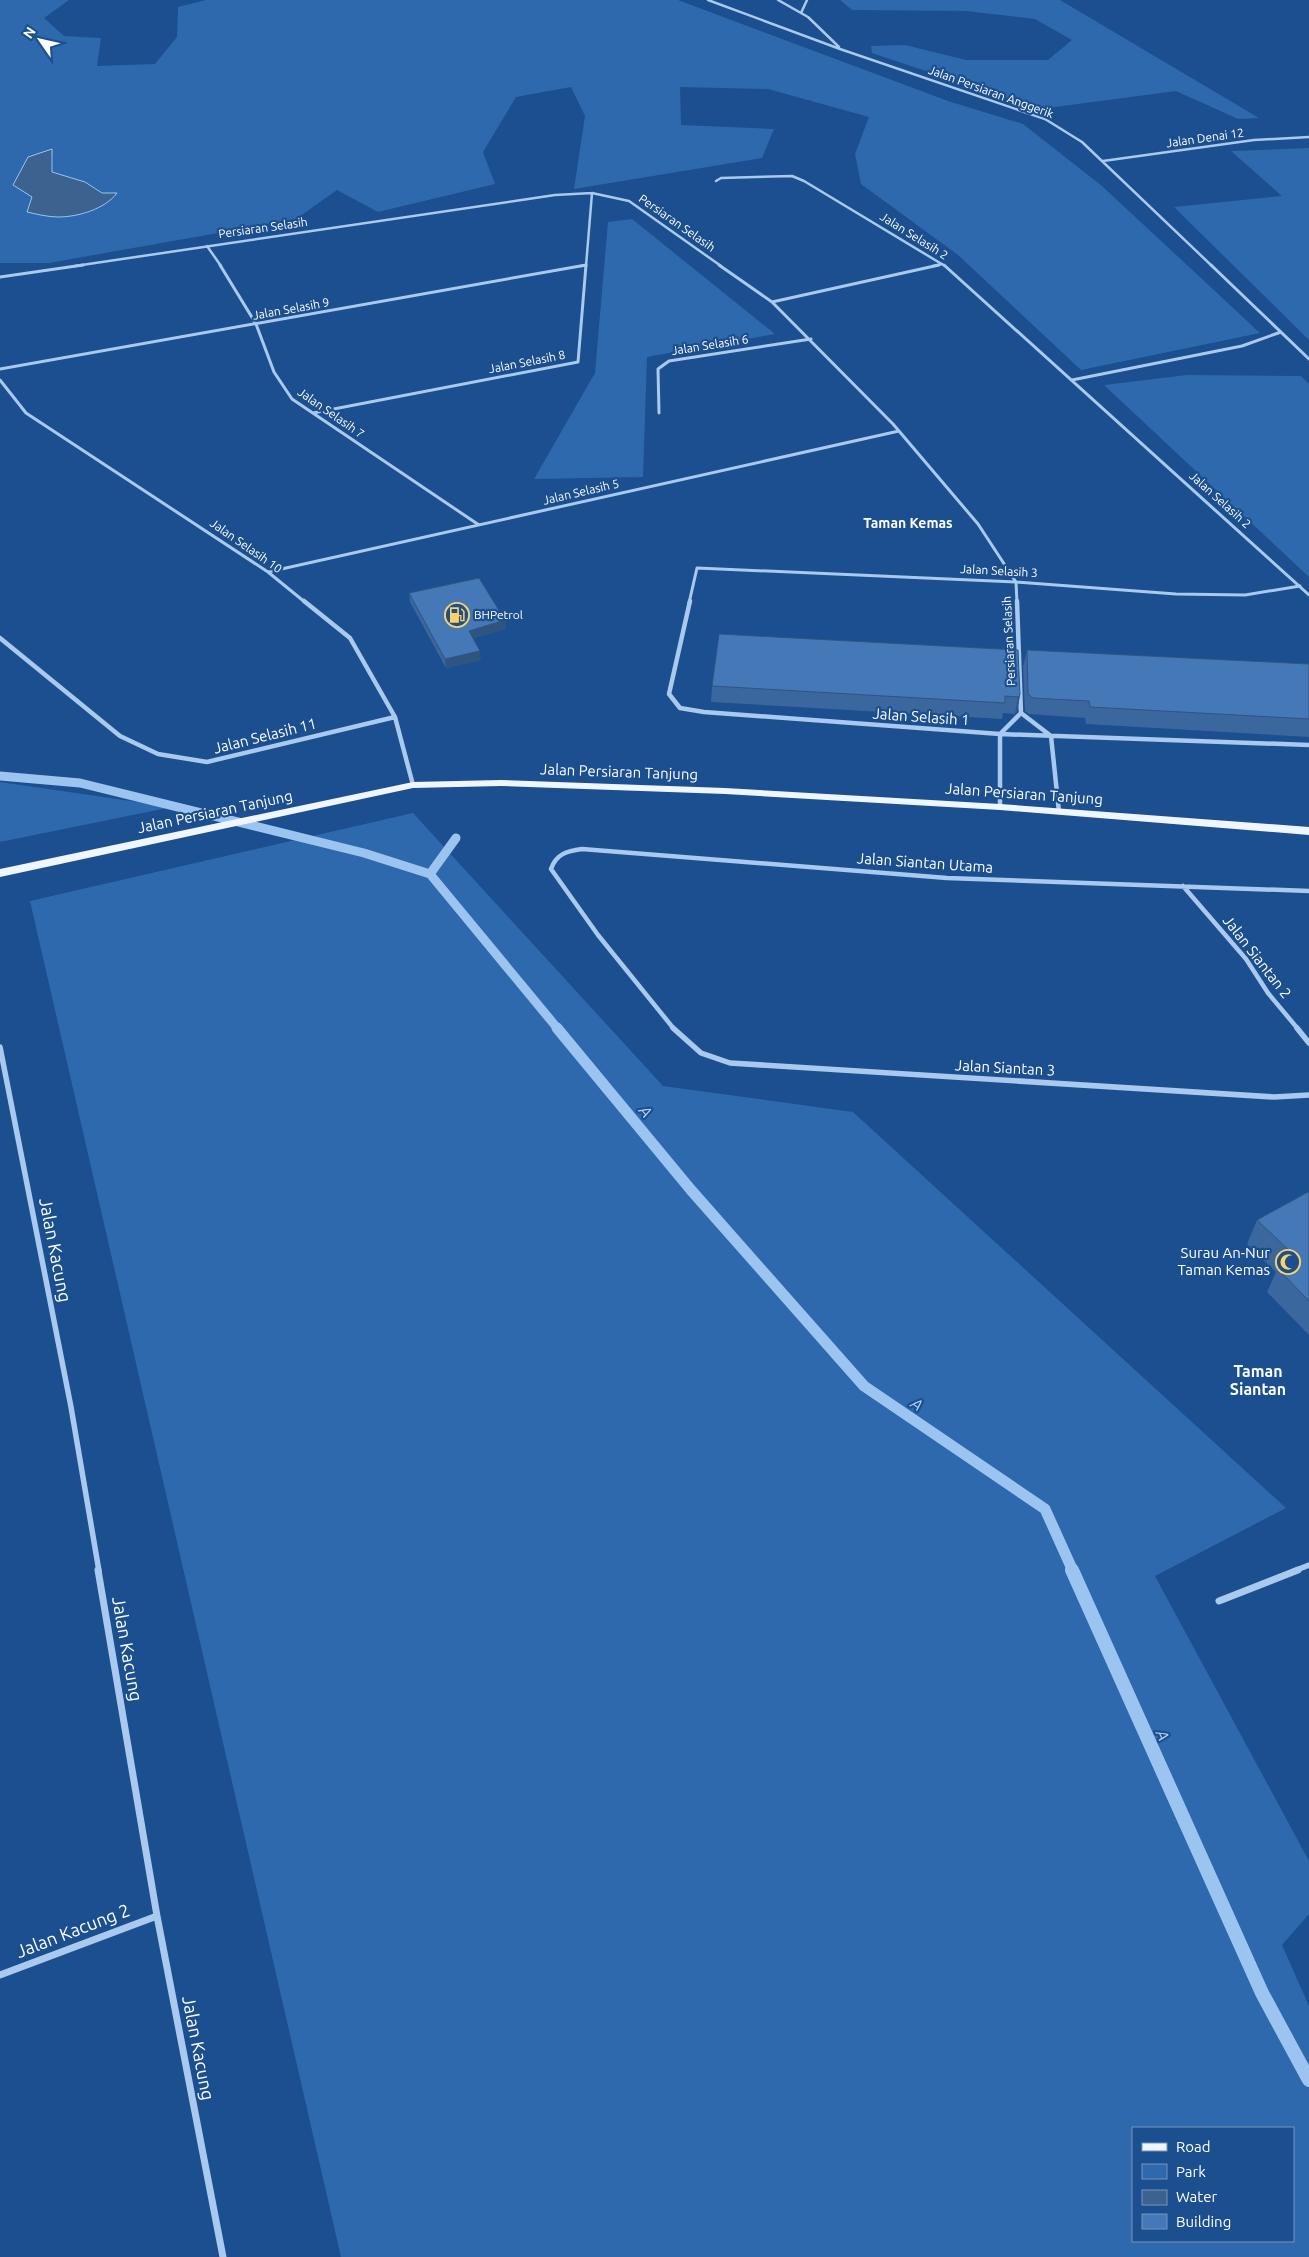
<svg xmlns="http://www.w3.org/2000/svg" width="1309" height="2257" viewBox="0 0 1309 2257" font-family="Ubuntu,sans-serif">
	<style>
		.green { fill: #2e69ad; fill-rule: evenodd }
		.water { fill: #3c6290; stroke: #9cc4f0 }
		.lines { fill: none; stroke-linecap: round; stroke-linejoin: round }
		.stream-far2 { stroke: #9cc4f0; stroke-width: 9 }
		.stream-far1 { stroke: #9cc4f0; stroke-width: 11 }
		.stream { stroke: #9cc4f0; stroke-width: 14 }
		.street-far4 { stroke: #a9c9ee; stroke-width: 2.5 }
		.street-far3 { stroke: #a9c9ee; stroke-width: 3 }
		.street-far2 { stroke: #a9c9ee; stroke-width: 4.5 }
		.street-far1 { stroke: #a9c9ee; stroke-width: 5.5 }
		.street { stroke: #a9c9ee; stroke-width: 7 }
		.primary { fill: #f0f6ff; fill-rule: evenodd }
		.wall { fill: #3a679d }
		.shaded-wall { fill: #305480 }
		.building { fill: #4478b7; stroke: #305480 }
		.labels { text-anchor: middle; stroke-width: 4.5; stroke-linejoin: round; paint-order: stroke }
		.far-street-label { font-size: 12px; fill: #fff; stroke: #1b4f8f }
		.far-poi-label { font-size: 12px; fill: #fff; stroke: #1b4f8f; text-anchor: start }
		.far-neighbourhood-label { font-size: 14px; font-weight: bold; fill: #fff; stroke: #1b4f8f }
		.street-label { font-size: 15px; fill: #fff; stroke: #1b4f8f }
		.poi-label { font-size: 15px; fill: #fff; stroke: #1b4f8f; text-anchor: end }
		.water-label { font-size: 16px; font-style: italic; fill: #b5d3f5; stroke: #1b4f8f }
		.neighbourhood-label { font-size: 16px; font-weight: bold; fill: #fff; stroke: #1b4f8f }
		.near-street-label { font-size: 18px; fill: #fff; stroke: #1b4f8f }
	</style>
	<rect width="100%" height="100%" fill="#1b4f8f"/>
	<path class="green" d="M0,0H69L44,18L64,36L101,38L97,66L155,64L177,37L178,7L206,0H678L948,101L1023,124L1102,186L1260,333L1081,370L958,255L861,184L855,154L869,117L768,89L680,87L681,125L774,129L762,158L574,189L585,116L571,87L516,97L483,152L495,184L378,212L337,190L296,219L49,263H0ZM53,157L52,172L85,182L102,193H117L27,212L32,197L14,185Z
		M840,0H1060L1259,118L1238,119L1176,91L1040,109L872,53L871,46L905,45L966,60H1048L1072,40L1035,19L966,11L852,10Z
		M1309,148V340L1174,207L1282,196L1231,151Z
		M632,219L775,334L647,357L643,477L534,479L595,373L608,222Z
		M1187,375L1301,376L1309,384V577L1104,385Z
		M0,782L172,807L0,842Z
		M413,813L663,1086L853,1112L1286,1508L1155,1576L1309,1861V1914L1282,1945L1309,2006V2257H341L30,901ZM1133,2128H1293V2241H1133Z"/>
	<path class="water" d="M52,149V172L85,182L102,193H117C105,209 78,217 58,217C48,217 36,214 27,212L32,197L13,185L28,157Z"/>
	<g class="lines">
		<path class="stream-far2" d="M0,776L80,783L364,853L430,874L558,1029
			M430,874L456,838"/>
		<path class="stream-far1" d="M557,1028L691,1190L864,1386L1045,1509L1073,1571"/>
		<path class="stream" d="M1072,1570L1262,1993L1309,2080"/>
		<path class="street-far4" d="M708,0L840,49L1045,119L1082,142L1212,266
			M778,0L808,17L839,47
			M801,13L807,0
			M1103,161L1254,140L1309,137
			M716,181L721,178L792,176L804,181L945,266
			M207,246L221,266
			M75,266L555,195L592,193L629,201L721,266
			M581,266L586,265
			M586,266L592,193
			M933,266L942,264"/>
		<path class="street-far3" d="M220,265L256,324L274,372L292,399L479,525
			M719,265L772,302L893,424L978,524L1016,582L1017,603
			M944,265L1309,595
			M1211,265L1309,359
			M0,277L83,265
			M772,302L939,265
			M0,369L586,265
			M0,380L26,413L268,572L306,603
			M1072,380L1242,346L1281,332
			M313,413L578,362L586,265
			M659,413L658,369L669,361L811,339
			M268,572L899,431
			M689,603L697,568L1016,582L1176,594L1245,595L1300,586"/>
		<path class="street-far2" d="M304,601L350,638L395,717L413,785
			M690,601L669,694L680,708L704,712L1000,734L1309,745
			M0,638L120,736L158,754L207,762L395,717
			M1021,713L1051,736L1059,812
			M1000,807V734L1021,713L1017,601
			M1183,886L1246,959L1268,993L1298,1029
			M674,1029L598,935L551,869C556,854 567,851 582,849L947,878L1309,891"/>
		<path class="street-far1" d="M673,1028L701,1053L730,1063L1274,1097L1309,1095
			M1297,1028L1309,1043
			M0,1047L71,1407L99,1571
			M1294,1571L1309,1565"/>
		<path class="street" d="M98,1570L157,1916L223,2257
			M1219,1601L1298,1570
			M0,1975L157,1916"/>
		<path class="primary" d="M501,780L725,788L1000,804L1309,827V835L1000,810L725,794L501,786L413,788L0,877V869L413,782Z"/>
	</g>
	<path class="wall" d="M409,593L505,620L506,629L473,638L481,660L446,668L410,602Z
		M1027,650L1309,664V737L1086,724L1085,718L1029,714L1025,711L1023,667Z
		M712,686L1020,695L1017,711L1015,714L1003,713L1002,719L711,702Z
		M1309,1193V1335L1267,1292L1276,1272L1247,1244L1257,1220Z"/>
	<path class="shaded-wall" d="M505,620L506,629L470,639L469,631Z
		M480,651L481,660L446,668L445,659Z
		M1020,695L1017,711L1015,714L1018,697Z"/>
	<path class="building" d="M479,578L505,620L469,631L480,651L445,659L409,593Z
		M719,634L1018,650L1020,695L1018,697L1005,696V703L712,686Z
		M1027,650L1309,664V719L1090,707L1089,701L1033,698L1028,694Z
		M1308,1192L1309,1193V1301L1278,1269L1296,1257L1257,1220Z"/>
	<defs>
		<symbol id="fuel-ring" viewBox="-11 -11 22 22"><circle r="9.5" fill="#1b4f8f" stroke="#ffd166" stroke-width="1.5"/><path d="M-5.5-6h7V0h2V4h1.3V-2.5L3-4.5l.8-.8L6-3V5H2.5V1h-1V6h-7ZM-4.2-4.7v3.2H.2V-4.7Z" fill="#ffd166"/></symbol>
		<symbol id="mosque-ring" viewBox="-11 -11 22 22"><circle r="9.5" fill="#1b4f8f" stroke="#ffd166" stroke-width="1.5"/><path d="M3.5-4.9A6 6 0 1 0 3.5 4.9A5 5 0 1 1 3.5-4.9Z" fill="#ffd166"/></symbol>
	</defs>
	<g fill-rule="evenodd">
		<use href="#fuel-ring" x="443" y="601" width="28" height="28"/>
		<use href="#mosque-ring" x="1274" y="1248" width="28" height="28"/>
	</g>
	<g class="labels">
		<g class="far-street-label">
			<text transform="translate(991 92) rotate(20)" y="4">Jalan Persiaran Anggerik</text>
			<text transform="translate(1205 138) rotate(-8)" y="4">Jalan Denai 12</text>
			<text transform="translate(677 223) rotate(35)" y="4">Persiaran Selasih</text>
			<text transform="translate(263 228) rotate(-8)" y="4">Persiaran Selasih</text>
			<text transform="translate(914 236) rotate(32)" y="4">Jalan Selasih 2</text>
			<text transform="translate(291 309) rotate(-10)" y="4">Jalan Selasih 9</text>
			<text transform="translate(710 345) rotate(-9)" y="4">Jalan Selasih 6</text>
			<text transform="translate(527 362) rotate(-11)" y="4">Jalan Selasih 8</text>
			<text transform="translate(331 413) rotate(35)" y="4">Jalan Selasih 7</text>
			<text transform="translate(581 492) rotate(-13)" y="4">Jalan Selasih 5</text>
			<text transform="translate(1220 500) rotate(42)" y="4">Jalan Selasih 2</text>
			<text transform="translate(246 546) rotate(35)" y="4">Jalan Selasih 10</text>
			<text transform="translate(999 571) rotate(3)" y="4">Jalan Selasih 3</text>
			<text transform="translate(1009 641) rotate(-93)" y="4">Persiaran Selasih</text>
		</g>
		<g class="far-poi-label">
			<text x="474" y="619">BHPetrol</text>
		</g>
		<g class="far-neighbourhood-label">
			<text x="908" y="528">Taman Kemas</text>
		</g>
		<g class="street-label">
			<text transform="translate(921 717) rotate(4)" y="5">Jalan Selasih 1</text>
			<text transform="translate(265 736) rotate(-14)" y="5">Jalan Selasih 11</text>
			<text transform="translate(619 772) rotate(2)" y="5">Jalan Persiaran Tanjung</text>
			<text transform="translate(1024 794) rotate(4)" y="5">Jalan Persiaran Tanjung</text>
			<text transform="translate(215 812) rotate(-12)" y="5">Jalan Persiaran Tanjung</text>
			<text transform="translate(925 863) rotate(4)" y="5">Jalan Siantan Utama</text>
			<text transform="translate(1257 957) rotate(52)" y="5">Jalan Siantan 2</text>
			<text transform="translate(1005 1068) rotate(3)" y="5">Jalan Siantan 3</text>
		</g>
		<g class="poi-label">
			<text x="1270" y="1258">Surau An-Nur<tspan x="1270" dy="17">Taman Kemas</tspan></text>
		</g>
		<g class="water-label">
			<text transform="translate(646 1111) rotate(50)" y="6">A</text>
			<text transform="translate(917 1404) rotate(34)" y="6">A</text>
			<text transform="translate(1163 1735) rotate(66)" y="6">A</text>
		</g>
		<g class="neighbourhood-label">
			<text x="1258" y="1377">Taman<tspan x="1258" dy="18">Siantan</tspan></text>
		</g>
		<g class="near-street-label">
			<text transform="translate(55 1250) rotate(79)" y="6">Jalan Kacung</text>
			<text transform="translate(127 1649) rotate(80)" y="6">Jalan Kacung</text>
			<text transform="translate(73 1931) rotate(-21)" y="6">Jalan Kacung 2</text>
			<text transform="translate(198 2048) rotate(79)" y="6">Jalan Kacung</text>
		</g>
	</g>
	<rect x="1132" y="2127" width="162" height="115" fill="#1b4f8f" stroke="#7695bc"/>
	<rect x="1142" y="2143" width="25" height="8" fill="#f0f6ff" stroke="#7695bc"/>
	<text x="1176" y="2152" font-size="15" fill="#ffffff">Road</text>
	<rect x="1142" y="2164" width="25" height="15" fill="#2e69ad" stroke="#7695bc"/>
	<text x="1176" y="2177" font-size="15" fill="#ffffff">Park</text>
	<rect x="1142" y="2190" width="25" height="15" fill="#3c6290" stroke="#7695bc"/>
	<text x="1176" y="2202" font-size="15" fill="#ffffff">Water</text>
	<rect x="1142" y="2214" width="25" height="15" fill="#4478b7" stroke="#7695bc"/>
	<text x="1176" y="2227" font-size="15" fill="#ffffff">Building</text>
	<g transform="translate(40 40) rotate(304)" stroke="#1b4f8f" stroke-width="4" paint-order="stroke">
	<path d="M0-4L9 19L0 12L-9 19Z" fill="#ffffff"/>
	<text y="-8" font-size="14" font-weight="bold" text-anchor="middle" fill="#ffffff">N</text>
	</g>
</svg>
